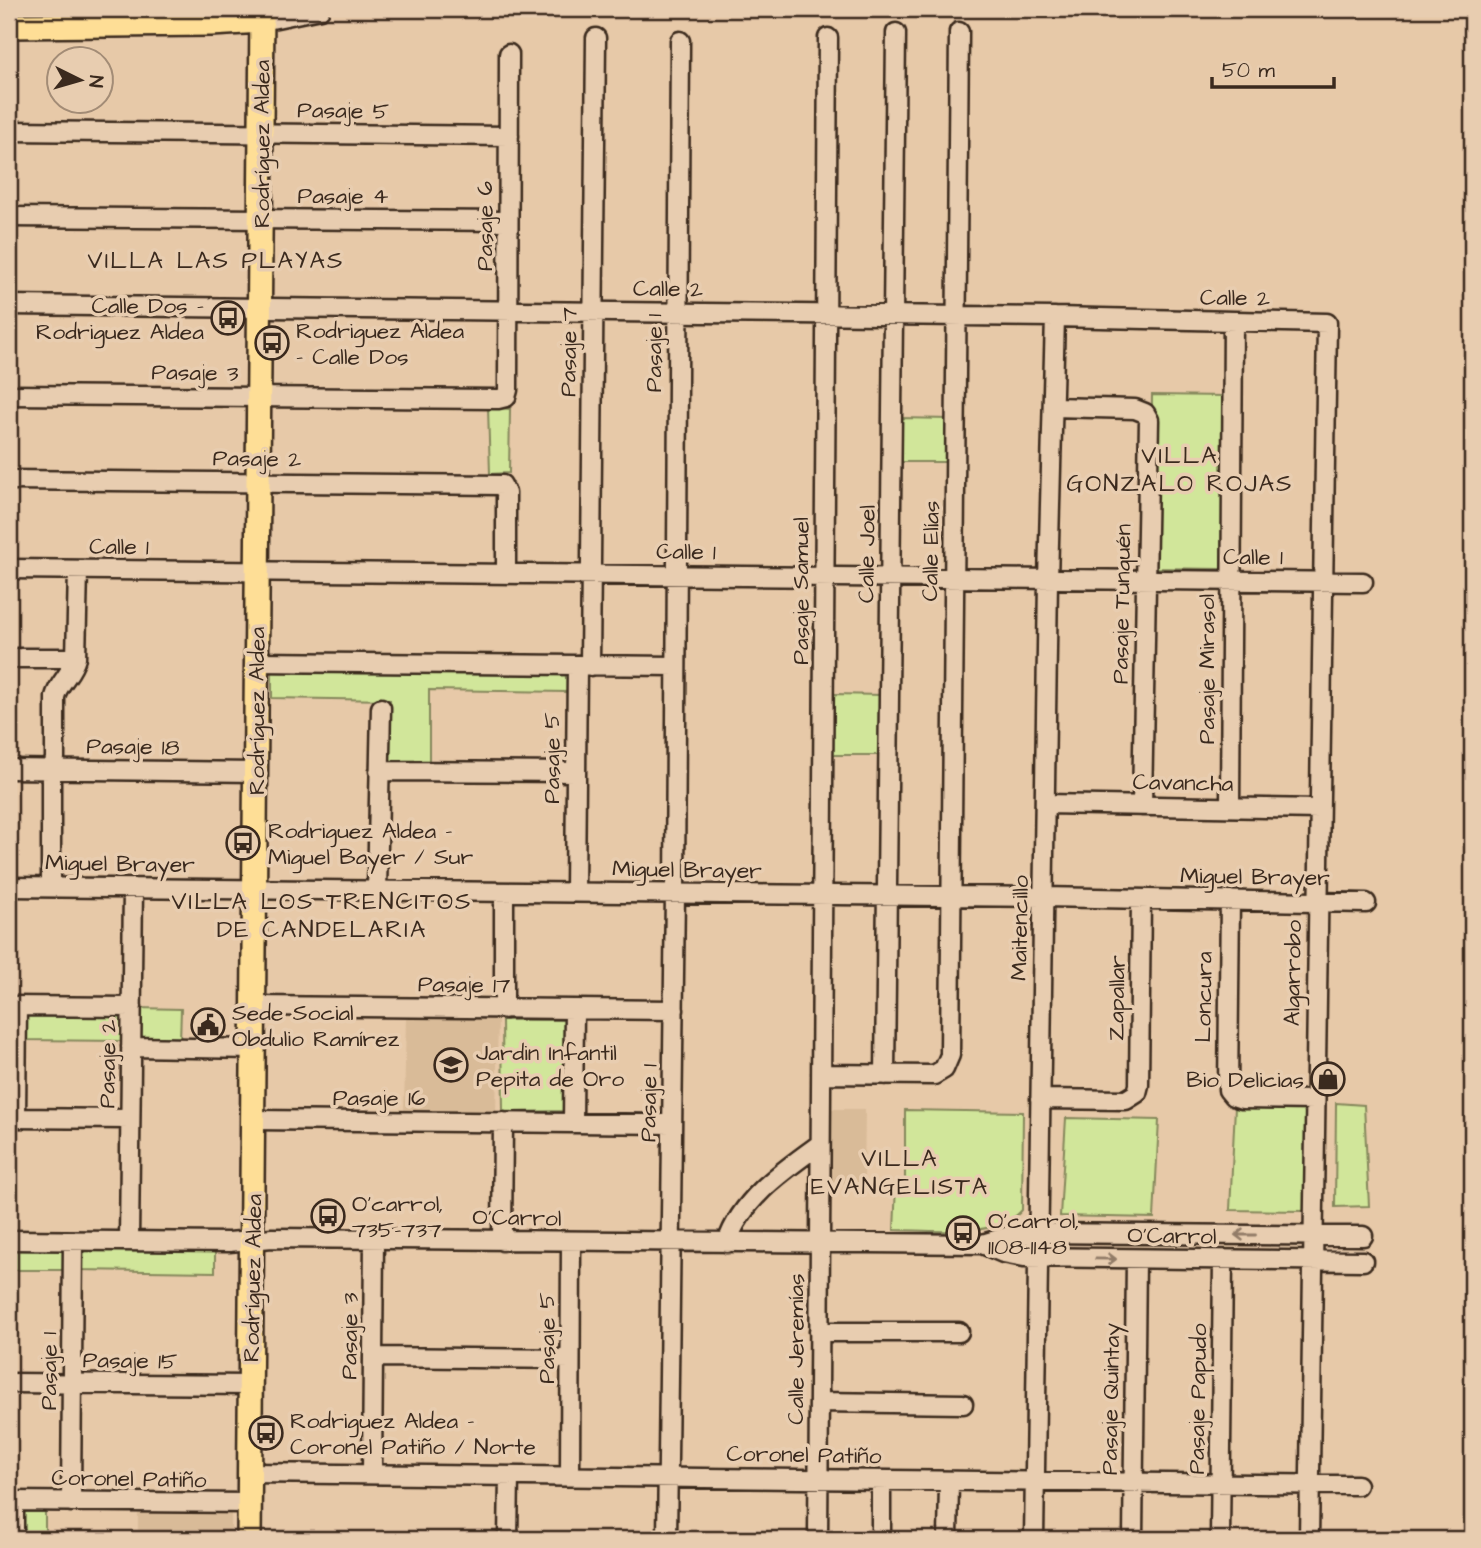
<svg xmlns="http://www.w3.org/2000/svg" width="1481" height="1548" viewBox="0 0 1481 1548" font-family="'Architects Daughter',sans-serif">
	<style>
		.built { fill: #d9bb98 }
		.park { fill: #d1e69a; stroke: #86885c; stroke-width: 2 }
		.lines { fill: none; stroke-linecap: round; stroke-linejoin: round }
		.minor-casing { stroke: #3b2a1e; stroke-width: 23 }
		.major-casing { stroke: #3b2a1e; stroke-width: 28 }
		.minor { stroke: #e8cdb0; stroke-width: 18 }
		.major { stroke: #fede96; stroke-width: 23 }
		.oneway { stroke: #927c67 }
		.labels { text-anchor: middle; stroke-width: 7; stroke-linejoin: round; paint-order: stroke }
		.street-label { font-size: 23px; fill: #3b2a1e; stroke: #e8cdb0 }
		.poi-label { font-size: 23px; fill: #3b2a1e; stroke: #e8cdb0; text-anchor: start }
		.neighbourhood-label { font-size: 24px; letter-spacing: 2px; fill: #3b2a1e; stroke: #e8cdb0 }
	</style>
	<rect width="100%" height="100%" fill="#e7c9a8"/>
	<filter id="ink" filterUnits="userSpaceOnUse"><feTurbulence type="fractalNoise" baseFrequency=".0143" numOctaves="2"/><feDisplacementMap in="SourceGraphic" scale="14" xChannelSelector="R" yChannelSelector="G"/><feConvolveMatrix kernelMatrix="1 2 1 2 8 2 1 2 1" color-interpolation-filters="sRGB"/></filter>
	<g filter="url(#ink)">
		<path class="built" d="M406,1016L498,1017L496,1114L404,1112Z
			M826,1109H865L864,1183H825Z
			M138,1511H231V1539H138Z"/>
		<path class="park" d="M1152,395L1226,396L1224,569L1150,568Z
			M488,407L510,409L509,473L490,474Z
			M899,418L950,419V462H899Z
			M272,670L569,672L568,692L429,690V762H389L390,700L272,698Z
			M833,694L882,695V755H831Z
			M137,1008L181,1009L180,1041L144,1040L136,1034Z
			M119,1011L124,1016V1041L22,1040V1014Z
			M502,1020H566V1111L503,1112Z
			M1336,1103L1364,1105L1369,1206L1335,1207Z
			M1235,1107L1306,1109L1305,1211L1230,1210Z
			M905,1110L1023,1112L1022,1210C998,1239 930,1230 894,1230L896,1186H905Z
			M1066,1118L1159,1120L1154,1218L1060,1216Z
			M9,1250H68V1270H9Z
			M77,1250L215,1251V1272L77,1270Z
			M20,1512H45V1539H20Z"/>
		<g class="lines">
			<defs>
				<path id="minor" d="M262,21L320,9
					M9,131L509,136
					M9,217L508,221
					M9,305L1055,317L1327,323L1309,1539
					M9,395L498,399L506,397L508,390L509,54
					M1053,407L1135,409L1145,413L1149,420L1142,806
					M9,480L502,485L506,493V574
					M9,569L1363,582
					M9,658H76
					M256,662L676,666
					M590,666L596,38
					M9,769L256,772
					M379,771L576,772
					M1045,804L1319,809
					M1230,807L1233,321
					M9,887L1043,897L1366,903
					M51,887V779L55,758V697C58,683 72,674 76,658L78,570
					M377,890L381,708
					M504,892V1009
					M575,892L577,665
					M1230,900L1228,1090L1233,1096L1242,1099L1315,1100
					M9,1006L132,1007
					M254,1006L674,1010
					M131,1047L254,1049
					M821,1074L934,1075L944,1069L950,1055L959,32
					M885,1075L896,33
					M1040,1099L1126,1100L1137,1093L1139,1085L1141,899
					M9,1118L130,1119
					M16,1118L17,1006
					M253,1120L672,1124
					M573,1123L574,1009
					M9,1240L229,1242L272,1238L982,1244L1012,1235L1038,1233L1363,1236
					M129,1241L133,888
					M502,1241L503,1122
					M727,1243C741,1199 784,1170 820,1144
					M982,1244L1003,1253L1024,1257L1363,1261
					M819,1332H959
					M373,1357L570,1359
					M9,1383L251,1385
					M819,1402L963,1404
					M250,1473L1357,1485
					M372,1474L374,1239
					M570,1476L571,1242
					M9,1501L249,1503
					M71,1502L73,1241
					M14,1539V1501
					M508,1539L509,1476
					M667,1539L675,893L680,41
					M818,1539L828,38
					M881,1539V1480
					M948,1539L949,1481
					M1034,1539L1048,580L1055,317
					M1133,1539L1136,1259
					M1220,1539L1223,1260"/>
				<path id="major" d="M9,26L211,24L262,21
					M249,1539L262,9"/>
			</defs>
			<use href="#minor" class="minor-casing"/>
			<use href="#major" class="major-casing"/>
			<use href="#minor" class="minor"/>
			<use href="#major" class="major"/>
		</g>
		<defs><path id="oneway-shaft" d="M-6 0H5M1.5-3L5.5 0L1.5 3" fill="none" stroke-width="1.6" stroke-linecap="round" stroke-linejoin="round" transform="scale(1.75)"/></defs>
		<g class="oneway">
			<use href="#oneway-shaft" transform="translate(1245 1235) rotate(-180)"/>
			<use href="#oneway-shaft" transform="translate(1106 1259) rotate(1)"/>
		</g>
	</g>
	<defs>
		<symbol id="bus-ring" viewBox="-11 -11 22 22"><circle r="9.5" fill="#e8cdb0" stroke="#3b2a1e" stroke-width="1.5"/><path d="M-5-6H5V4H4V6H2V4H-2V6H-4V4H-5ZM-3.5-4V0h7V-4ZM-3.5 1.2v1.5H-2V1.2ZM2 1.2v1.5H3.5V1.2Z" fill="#3b2a1e"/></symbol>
		<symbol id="civic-ring" viewBox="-11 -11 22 22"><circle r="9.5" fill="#e8cdb0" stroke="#3b2a1e" stroke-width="1.5"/><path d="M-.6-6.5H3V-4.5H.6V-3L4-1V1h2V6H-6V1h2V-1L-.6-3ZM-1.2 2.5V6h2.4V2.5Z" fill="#3b2a1e"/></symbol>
		<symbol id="school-ring" viewBox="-11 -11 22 22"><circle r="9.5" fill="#e8cdb0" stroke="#3b2a1e" stroke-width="1.5"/><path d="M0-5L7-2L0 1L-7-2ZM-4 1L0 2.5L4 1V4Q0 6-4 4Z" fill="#3b2a1e"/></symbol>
		<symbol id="shop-ring" viewBox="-11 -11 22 22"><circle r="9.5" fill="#e8cdb0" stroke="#3b2a1e" stroke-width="1.5"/><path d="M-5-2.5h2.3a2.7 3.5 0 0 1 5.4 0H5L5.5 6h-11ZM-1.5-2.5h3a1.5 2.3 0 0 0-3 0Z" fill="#3b2a1e"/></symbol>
	</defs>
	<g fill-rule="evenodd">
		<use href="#bus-ring" x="209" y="299" width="38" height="38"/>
		<use href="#bus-ring" x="253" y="324" width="38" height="38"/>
		<use href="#bus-ring" x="224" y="824" width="38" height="38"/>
		<use href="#civic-ring" x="189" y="1006" width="38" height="38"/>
		<use href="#school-ring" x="432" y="1046" width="38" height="38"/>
		<use href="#shop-ring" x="1309" y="1060" width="38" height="38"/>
		<use href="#bus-ring" x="309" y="1197" width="38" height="38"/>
		<use href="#bus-ring" x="944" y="1214" width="38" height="38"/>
		<use href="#bus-ring" x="247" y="1414" width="38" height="38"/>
	</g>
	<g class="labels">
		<g class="street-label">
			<text transform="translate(343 110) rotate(1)" y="8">Pasaje 5</text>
			<text transform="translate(261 144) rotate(-90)" y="8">Rodríguez Aldea</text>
			<text x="343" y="203">Pasaje 4</text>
			<text transform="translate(484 226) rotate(-90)" y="8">Pasaje 6</text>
			<text transform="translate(668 288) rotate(1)" y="8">Calle 2</text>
			<text transform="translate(1235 297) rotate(1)" y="8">Calle 2</text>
			<text transform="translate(568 352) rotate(-89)" y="8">Pasaje 7</text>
			<text transform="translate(653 353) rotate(-90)" y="8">Pasaje 1</text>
			<text transform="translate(195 372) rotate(1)" y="8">Pasaje 3</text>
			<text transform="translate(257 458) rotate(1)" y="8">Pasaje 2</text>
			<text transform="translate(119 546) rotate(1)" y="8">Calle 1</text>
			<text transform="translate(686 551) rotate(1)" y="8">Calle 1</text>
			<text transform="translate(930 551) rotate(-89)" y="8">Calle Elías</text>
			<text transform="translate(866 554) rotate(-89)" y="8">Calle Joel</text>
			<text x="1253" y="564">Calle 1</text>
			<text transform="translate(800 591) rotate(-90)" y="8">Pasaje Samuel</text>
			<text transform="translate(1121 604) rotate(-89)" y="8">Pasaje Tunquén</text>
			<text transform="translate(1206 669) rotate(-90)" y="8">Pasaje Mirasol</text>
			<text transform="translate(256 711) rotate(-90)" y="8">Rodríguez Aldea</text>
			<text transform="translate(133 746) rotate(1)" y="8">Pasaje 18</text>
			<text transform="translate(551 758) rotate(-90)" y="8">Pasaje 5</text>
			<text transform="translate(1183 782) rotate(1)" y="8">Cavancha</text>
			<text transform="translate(120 863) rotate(1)" y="8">Miguel Brayer</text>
			<text transform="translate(687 869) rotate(1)" y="8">Miguel Brayer</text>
			<text transform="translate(1255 876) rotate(1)" y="8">Miguel Brayer</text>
			<text transform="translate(1019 928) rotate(-89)" y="8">Maitencillo</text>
			<text transform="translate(1292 973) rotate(-89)" y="8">Algarrobo</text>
			<text transform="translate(464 984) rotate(1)" y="8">Pasaje 17</text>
			<text transform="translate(1203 997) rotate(-89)" y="8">Loncura</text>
			<text transform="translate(1116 998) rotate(-89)" y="8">Zapallar</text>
			<text transform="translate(107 1064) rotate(-89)" y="8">Pasaje 2</text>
			<text x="379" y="1105">Pasaje 16</text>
			<text transform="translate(648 1103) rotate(-89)" y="8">Pasaje 1</text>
			<text transform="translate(517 1217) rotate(1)" y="8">O'Carrol</text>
			<text transform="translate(1172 1235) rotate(1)" y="8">O'Carrol</text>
			<text transform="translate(252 1278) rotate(-89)" y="8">Rodríguez Aldea</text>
			<text transform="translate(349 1336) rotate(-89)" y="8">Pasaje 3</text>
			<text transform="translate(546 1338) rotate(-90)" y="8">Pasaje 5</text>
			<text transform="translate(795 1349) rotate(-90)" y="8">Calle Jeremías</text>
			<text transform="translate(130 1360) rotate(1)" y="8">Pasaje 15</text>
			<text transform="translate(48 1371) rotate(-90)" y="8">Pasaje 1</text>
			<text transform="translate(1110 1399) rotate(-89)" y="8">Pasaje Quintay</text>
			<text transform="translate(1197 1399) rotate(-89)" y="8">Pasaje Papudo</text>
			<text transform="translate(804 1454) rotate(1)" y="8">Coronel Patiño</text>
			<text transform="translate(129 1478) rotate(1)" y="8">Coronel Patiño</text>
		</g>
		<g class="poi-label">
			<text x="204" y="313" text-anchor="end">Calle Dos -<tspan x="204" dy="26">Rodriguez Aldea</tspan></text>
			<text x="296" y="338">Rodriguez Aldea<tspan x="296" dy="26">- Calle Dos</tspan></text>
			<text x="268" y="838">Rodriguez Aldea -<tspan x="268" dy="26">Miguel Bayer / Sur</tspan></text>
			<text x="232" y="1020">Sede Social<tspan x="232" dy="26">Obdulio Ramírez</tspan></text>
			<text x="476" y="1060">Jardin Infantil<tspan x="476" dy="26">Pepita de Oro</tspan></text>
			<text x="1304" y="1087" text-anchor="end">Bio Delicias</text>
			<text x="352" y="1211">O'carrol,<tspan x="352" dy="26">735-737</tspan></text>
			<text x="988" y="1228">O'carrol,<tspan x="988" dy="26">1108-1148</tspan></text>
			<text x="290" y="1428">Rodriguez Aldea -<tspan x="290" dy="26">Coronel Patiño / Norte</tspan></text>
		</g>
		<g class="neighbourhood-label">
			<text x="216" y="268">VILLA LAS PLAYAS</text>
			<text x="1180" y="463">VILLA<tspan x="1180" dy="28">GONZALO ROJAS</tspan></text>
			<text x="322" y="909">VILLA LOS TRENCITOS<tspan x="322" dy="28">DE CANDELARIA</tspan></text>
			<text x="900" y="1166">VILLA<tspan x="900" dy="28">EVANGELISTA</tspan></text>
		</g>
	</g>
	<rect width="1481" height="1548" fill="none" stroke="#e8cdb0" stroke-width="35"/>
	<rect x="18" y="18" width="1446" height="1513" fill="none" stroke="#3b2a1e" stroke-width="2.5" filter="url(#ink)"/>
	<g transform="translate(80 80) rotate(95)"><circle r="33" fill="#e8cdb0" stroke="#a38c76" stroke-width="2"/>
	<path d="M0-5L12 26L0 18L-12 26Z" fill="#3b2a1e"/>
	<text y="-10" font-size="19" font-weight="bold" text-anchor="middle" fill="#3b2a1e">N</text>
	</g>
	<path d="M1212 77v10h122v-10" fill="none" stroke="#3b2a1e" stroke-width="3.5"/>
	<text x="1222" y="77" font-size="21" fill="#3b2a1e" stroke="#e8cdb0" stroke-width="5" paint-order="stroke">50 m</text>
</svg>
